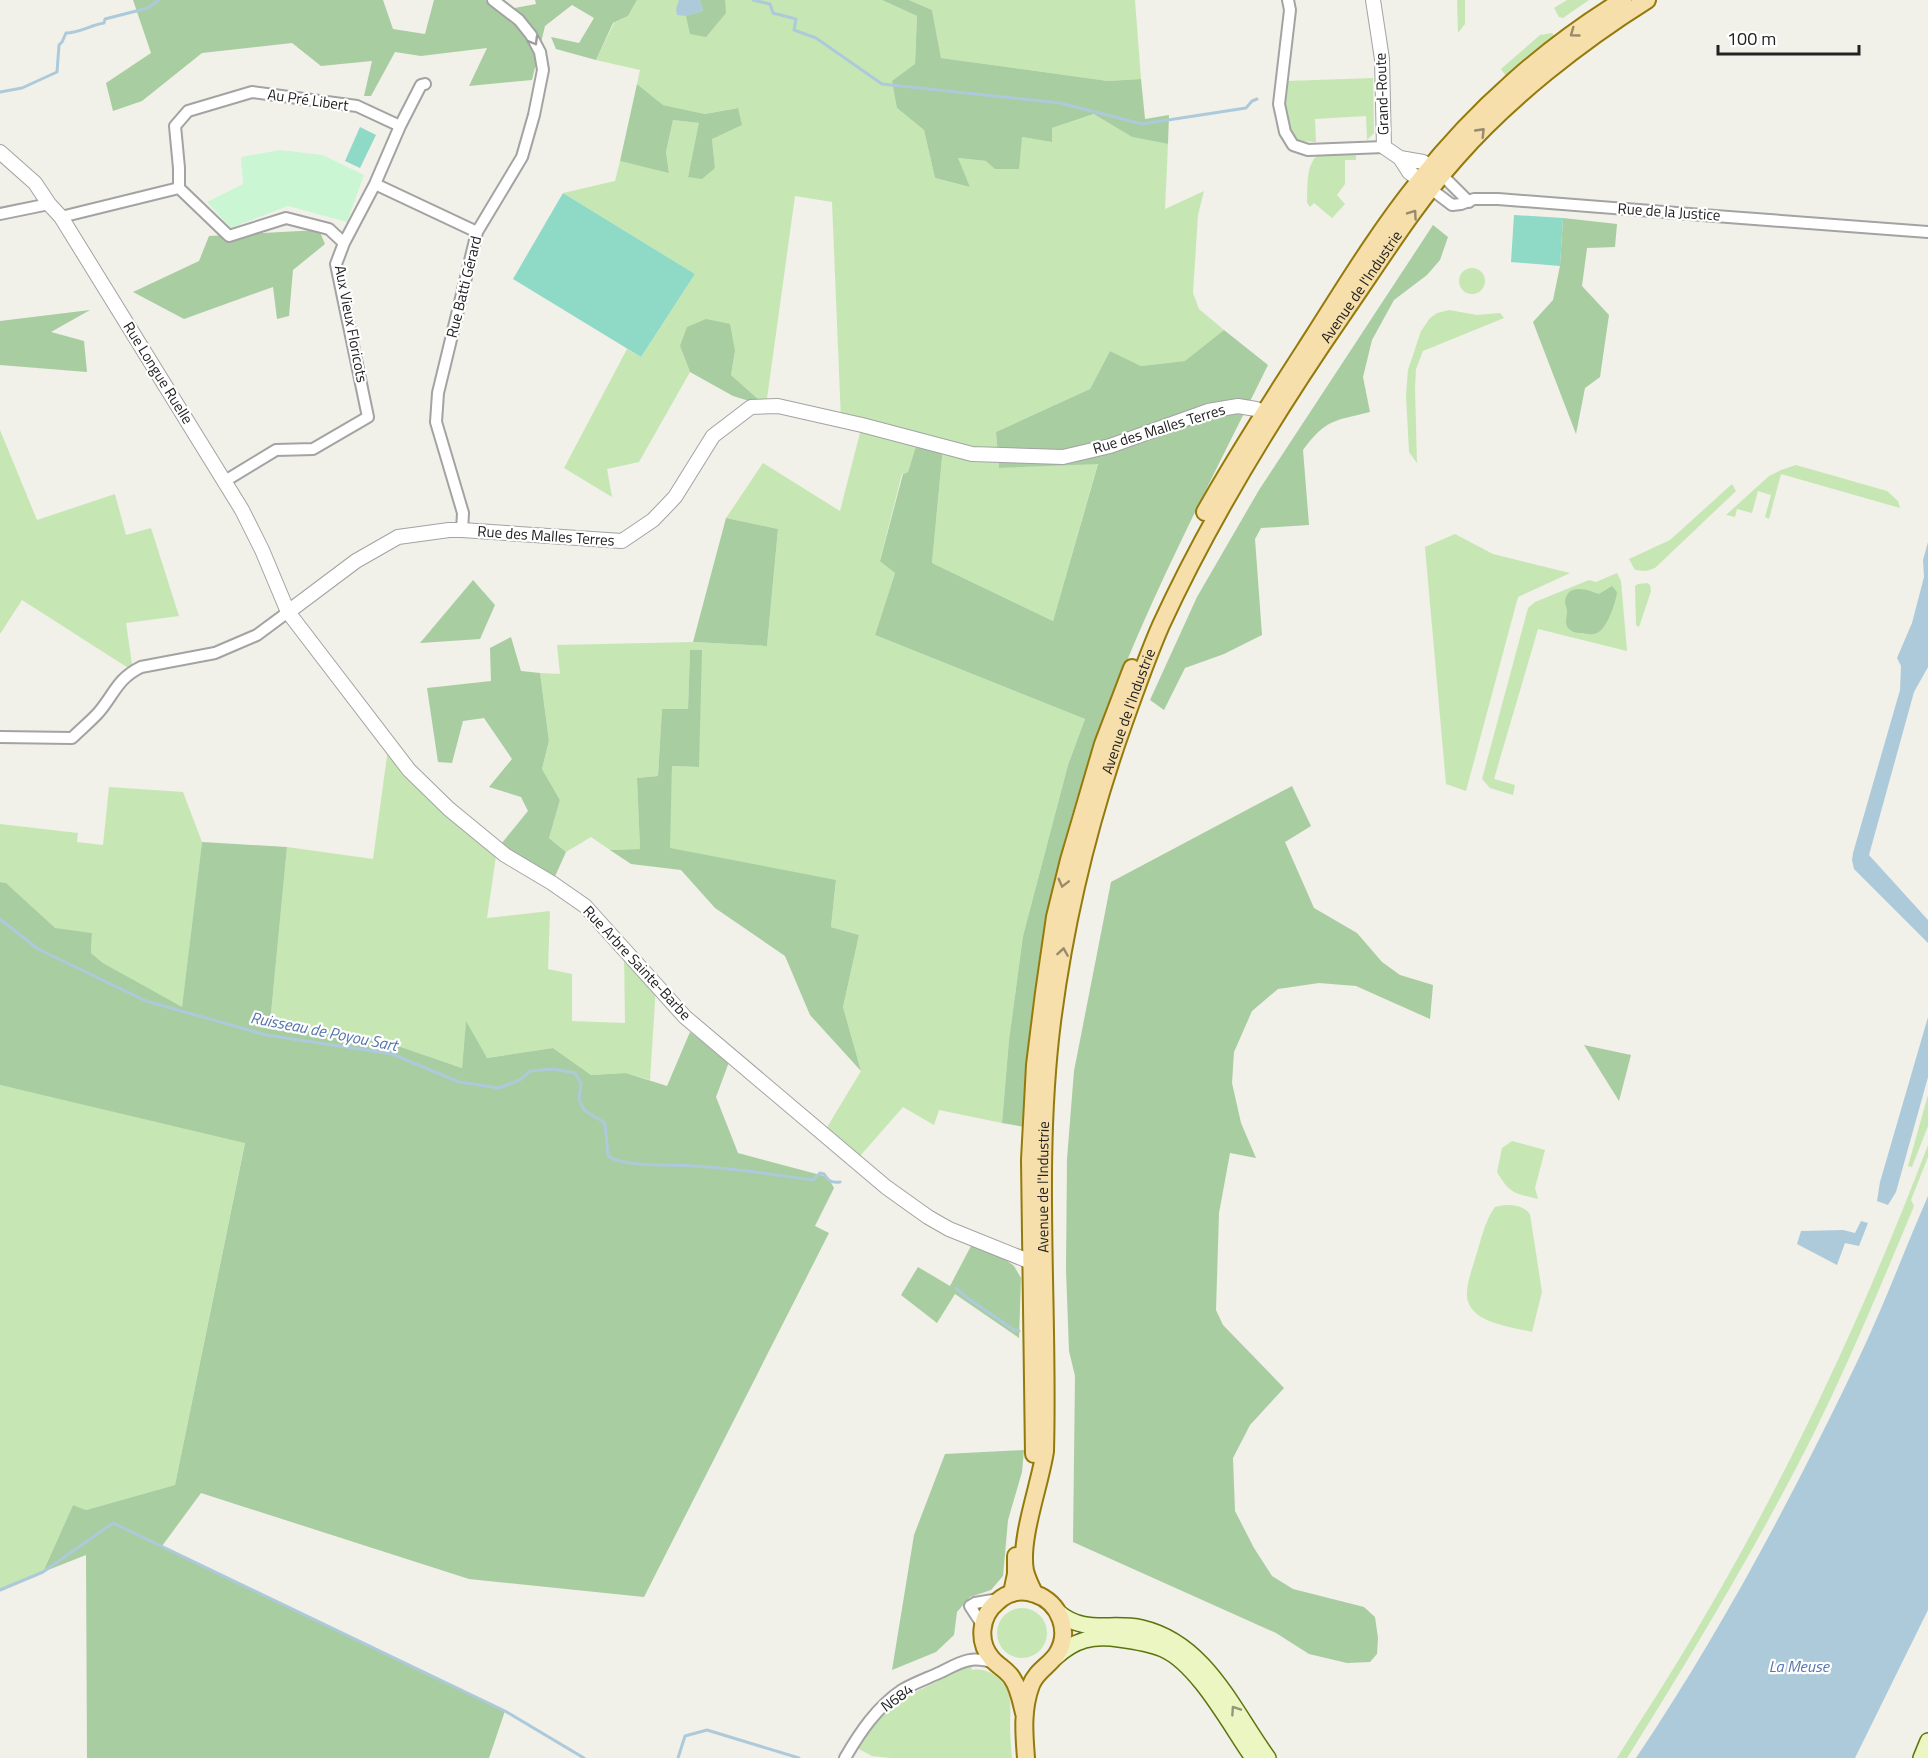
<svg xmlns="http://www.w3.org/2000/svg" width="1928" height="1758" viewBox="0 0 1928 1758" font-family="'Titillium Web',sans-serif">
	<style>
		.grass { fill: #c6e7b4 }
		.forest { fill: #a8cda1 }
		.park { fill: #cbf6d4 }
		.pitch { fill: #8edac7 }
		.water { fill: #adcadb }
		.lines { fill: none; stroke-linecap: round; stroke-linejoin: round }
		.stream { stroke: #adcadb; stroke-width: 3 }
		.minor-casing { stroke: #a3a3a3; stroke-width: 14 }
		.tertiary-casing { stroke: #a3a3a3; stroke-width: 16 }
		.secondary-casing { stroke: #5b740d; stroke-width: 18 }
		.primary-casing { stroke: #947a0b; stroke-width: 20 }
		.minor { stroke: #fff; stroke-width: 10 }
		.tertiary { stroke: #fff; stroke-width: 14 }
		.secondary { stroke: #ecf6c3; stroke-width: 15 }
		.primary { stroke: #f6dfaa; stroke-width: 16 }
		.oneway { stroke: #978a6d }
		.oneway2 { stroke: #9c9c9c }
		.oneway3 { stroke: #91977b }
		.labels { text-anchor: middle; stroke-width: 4.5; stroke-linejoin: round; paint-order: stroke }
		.street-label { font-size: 15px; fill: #222; stroke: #fff }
		.water-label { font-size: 16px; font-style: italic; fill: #5474ac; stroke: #fff }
	</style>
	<rect width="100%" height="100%" fill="#f1f0e9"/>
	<path class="grass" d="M637,0H882L917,16L915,64L897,108L924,130L935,178L970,187L957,158L986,161L1022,137L1052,142V128L1095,114L1132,137L1168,144L1165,209L1204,191L1198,215L1193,293L1199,309L1224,330L1186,361L1141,366L1110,351L1090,389L996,432L999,468L1098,463L1053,621L932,563L943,447L915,449L908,472L902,474L880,560L895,573L875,635L1085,719L1068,765L1023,936L1009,1040L1002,1123L939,1110L934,1125L903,1107L860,1156L826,1129L861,1071L843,1007L859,935L831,927L836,881L669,849L672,766L699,767L690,650L688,710L662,709L658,776L637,778L640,849L610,850L591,837L566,852L549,838L560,800L542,769L549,741L540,673L560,674L557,645L693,642L767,646L778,529L726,518L763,463L840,511L862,425L841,420L832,202L795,196L766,406L731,375L735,351L680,346L690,372L639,462L607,469L612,497L564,468L627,349L641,357L695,274L563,193L615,181L620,161L669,172L666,152L673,120L700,123L688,176L715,168L712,139L737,108L705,114L663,105L637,84L640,70L596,60L614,23L628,16Z
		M909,0H1135L1141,79L1108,81L941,58L932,10Z
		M1457,0H1465V24L1458,33Z
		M1567,0H1589L1563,18L1559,17L1554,8Z
		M1552,33L1554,36L1506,76L1501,69L1540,35Z
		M1373,78L1374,133L1367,140L1366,116L1315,119L1316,142L1298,141C1282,125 1285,102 1287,81Z
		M1319,154H1356V160H1345V184L1337,195L1345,204L1332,218L1314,203L1310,207L1307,203C1308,188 1305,164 1319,154Z
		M1459 281a13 13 0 1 1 26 0a13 13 0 1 1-26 0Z
		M1449,310L1477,315L1500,313L1504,318L1423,351L1416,369L1415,389L1417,463L1409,452L1406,395L1408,370L1421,331L1430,318L1437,313Z
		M0,430L37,520L115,494L126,535L151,528L179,616L126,623L133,671L22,600L0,634Z
		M1796,465L1887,491L1898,501L1900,508L1781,474L1769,519L1765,517L1771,495L1758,491L1752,513L1737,509L1735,517L1726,515L1769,476L1781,470Z
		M1732,484L1736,491L1655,568L1646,571L1635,570L1629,559L1670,540Z
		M1455,534L1493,554L1570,573L1518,597L1466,791L1446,784L1425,547Z
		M1617,573L1621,581L1627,651L1538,629L1494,779L1515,785L1513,795L1490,788L1482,779L1528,608L1535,602L1589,580L1596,582Z
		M1647,583L1650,585L1651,591L1639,627L1636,625L1635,586L1638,584Z
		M392,748L497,849L487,918L550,911L548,969L572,974V1021L625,1023L624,949L656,986L650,1080L626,1073L591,1075L553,1048L486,1058L466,1023L462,1068L395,1045L270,1024L287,847L373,859L387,756Z
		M109,787L183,792L202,842L182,1008L103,963L91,953L92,933L55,929L6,883L0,882V824L78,833L77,842L103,845Z
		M0,1085L245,1142L175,1485L86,1510L73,1505L43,1572L0,1590Z
		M1928,1095V1126L1912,1167L1908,1166Z
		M1512,1141L1545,1150L1535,1188L1538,1199C1514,1193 1510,1194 1497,1172L1502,1148Z
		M1928,1145V1157L1911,1200L1914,1206C1882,1283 1850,1360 1813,1435C1757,1546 1693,1653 1627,1758H1617C1643,1716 1671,1674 1696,1631C1788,1476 1864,1313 1928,1145Z
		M1505,1205C1516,1205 1523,1206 1530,1214L1542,1292L1532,1332C1510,1326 1464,1323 1467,1291C1468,1280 1472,1269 1475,1259C1481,1241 1484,1222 1495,1207Z
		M997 1633a25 25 0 1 1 50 0a25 25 0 1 1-50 0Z
		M971,1665L972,1670C990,1667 1007,1681 1010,1700C1011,1707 1010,1716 1010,1724C1010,1735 1011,1747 1012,1758H891L872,1756L857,1748L879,1718L899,1700Z"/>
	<path class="forest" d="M133,0H383L393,29L425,34L434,0H485L499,11L536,4L535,0H637L628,16L613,23L596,60L556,49L551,37L579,43L594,18L572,5L545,26L532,80L469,86L487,48L421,56L395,52L371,96H364L372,61L321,66L292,43L202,53L142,101L113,111L106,83L151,53Z
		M700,0H725L726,13L706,37L690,34L686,16L703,11Z
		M882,0H909L932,10L941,58L1108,81L1141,79L1145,119L1169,115L1168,144L1132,137L1094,114L1052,128V142L1022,137L1019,169H995L986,161L958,158L970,187L935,178L924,130L897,108L892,81L915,64L917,16Z
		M637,84L663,105L705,114L738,108L742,125L712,139L715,168L702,179L688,177L699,123L673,120L666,152L669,173L620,161Z
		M1563,218L1617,224L1615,247L1587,248L1582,286L1609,315L1600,377L1585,388L1576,434L1533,322L1553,300L1560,266Z
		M1433,225L1448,237L1440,260L1427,275L1394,300L1372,340L1363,377L1370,412C1334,421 1326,419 1303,450L1309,525L1261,528L1255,539L1262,635L1224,654L1185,668L1164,710L1150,700L1197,597L1259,490Z
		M319,230L325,244L293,270L289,316L277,319L273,287L184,319L133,292L199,261L209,236Z
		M90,310L51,332L84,341L87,372L0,365V321Z
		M706,319L730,324L735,351L731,375L766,406L733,396L690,372L680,346L687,327Z
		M1224,330L1268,365C1199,505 1125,643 1079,792C1060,850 1046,917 1037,978C1030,1027 1028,1077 1025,1127L1002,1123L1009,1040L1023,936L1068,765L1085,719L875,635L895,573L880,561L903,474L908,472L915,449L923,442L943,447L932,563L1053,621L1098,464L999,468L996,432L1090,389L1110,351L1141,366L1185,361Z
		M726,518L778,529L767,646L693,642Z
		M473,580L495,605L480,639L420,643Z
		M1612,586L1617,592C1616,602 1607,629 1597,633C1592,635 1587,634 1583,633C1578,633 1573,633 1569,629C1564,625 1567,617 1567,611C1567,608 1565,605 1565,602C1567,582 1588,590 1599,594Z
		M511,637L521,671L540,673L549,741L542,769L560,800L549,838L566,852L552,883L497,849L528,811L521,797L489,787L512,759L484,718L463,721L452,763L438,762L427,688L491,681L490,648Z
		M690,650H702L699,767L672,766L670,848L836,880L831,927L859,935L843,1007L861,1071L810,1015L785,956L715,908L681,870L631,864L610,850L640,849L637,778L658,776L662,709H688Z
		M1292,786L1311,826L1285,842L1314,908L1357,933L1382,962L1400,975L1433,985L1430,1019L1356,986L1319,983L1278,989L1252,1011L1234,1052L1232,1083L1241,1123L1256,1158L1230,1153L1219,1213L1216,1310L1223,1325L1284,1388L1250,1425L1233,1458L1235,1511L1254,1548L1272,1576L1293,1589L1364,1607L1375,1617L1378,1638L1377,1654L1370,1662L1347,1663L1309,1654L1276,1633L1073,1542L1075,1376L1069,1351L1066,1270L1067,1159L1074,1071L1111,882Z
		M202,842L287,847L270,1024L395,1045L462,1068L466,1021L487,1058L553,1048L591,1075L626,1073L667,1086L690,1032L729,1062L716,1097L738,1153L828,1177L834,1188L815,1226L829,1233L644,1597L469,1579L201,1493L162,1546L505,1711L489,1758H87L86,1555L43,1572L73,1505L86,1510L175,1485L245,1143L0,1085V882L6,883L55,928L92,933L91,953L103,963L182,1007Z
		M1584,1045L1631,1055L1619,1101Z
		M971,1246L998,1254L1014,1266L1021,1278L1019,1338L955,1294L937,1323L901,1295L918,1267L950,1286Z
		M1024,1450L1022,1472L1008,1520L1003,1576L991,1590L970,1597L957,1612L954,1635L936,1652L892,1670L914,1535L945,1454Z"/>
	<path class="park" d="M280,150L323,155L364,175L347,222L288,206L231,228L207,202L243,184L241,157Z"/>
	<path class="pitch" d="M360,127L376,135L360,168L345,161Z
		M563,193L695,274L641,357L513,279Z
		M1514,215L1563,218L1560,266L1511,262Z"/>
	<path class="water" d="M679,0H700L703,11L686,16L677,15L676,9Z
		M1928,542V667L1914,692L1869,855L1928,920V943L1854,869L1852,860L1853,853L1900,690L1901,666L1897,658L1912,623L1924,577L1923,560Z
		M1928,1017V1077L1896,1192L1888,1205L1877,1201L1880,1182Z
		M1928,1196V1610L1855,1758H1636C1720,1633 1792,1498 1857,1362C1883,1308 1904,1251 1928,1196Z
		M1861,1221L1868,1223L1859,1246L1845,1243L1837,1265L1797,1244L1801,1231L1843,1230L1855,1233Z"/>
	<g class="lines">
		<path class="stream" d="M753,0L770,4L773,13L796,19L794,30L816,38L882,84L1060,103L1142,124L1246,108L1252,101L1257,99
			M0,92L22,88L57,72L59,45L62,42L66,33C79,33 91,25 104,23L105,19L148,8L159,0
			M0,919L38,949L146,1001L266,1035L392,1054L459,1082L499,1088L520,1080L530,1071L553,1069L575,1073L581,1083L579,1099L584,1110L605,1123L608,1156C625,1168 673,1164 694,1166C734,1168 774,1175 813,1180L820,1173L824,1174C828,1181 831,1183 840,1182
			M956,1288L966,1297L1014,1330L1019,1331
			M0,1590L43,1572L113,1523L505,1711L584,1758
			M678,1758L685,1736L707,1730L799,1758"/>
		<defs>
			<path id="minor" d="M1288,0L1290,10L1279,104L1285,132L1293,145L1308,150L1384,147
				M400,126L421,85L425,84
				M1442,175L1469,202
				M375,184L477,232
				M179,188V168L175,126L188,111L252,92L357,106L400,126L375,184L344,243L336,264L368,417L313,449L276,450L225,481
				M179,188L229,236L286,218L329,229L344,243
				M1431,189L1452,205L1461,204L1474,199H1498C1641,210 1785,222 1928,232
				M0,214L49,204
				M61,217L179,188
				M462,530L463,513L436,422L438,393L477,232L522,157L534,115L543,70L540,52L531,35L519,20L493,0
				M0,737L72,738C81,729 91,721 99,712C115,693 117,679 141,667L215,653L257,635L288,612
				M983,1626L970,1606L975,1603L999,1599
				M845,1758C860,1732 877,1707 902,1690C914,1683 928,1678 941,1672C961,1662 971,1655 994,1663"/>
			<path id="tertiary" d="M1373,0L1382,59L1384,147L1400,158L1409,172L1428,186
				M0,152L35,183L49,204L61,217L242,510L262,550L288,612L409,770L449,809L505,855L552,883L585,906L685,1017L886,1187L928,1217L949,1229L1031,1262L1038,1269
				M1400,158L1423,162L1439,173
				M288,612L356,561L398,537L449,530H462L622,541L653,520L675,497L713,436L751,407L778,406L862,425L972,454L1063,457L1110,446L1208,411L1238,406L1256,409L1264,413"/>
			<path id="secondary" d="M1058,1612C1085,1635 1111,1621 1142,1628C1206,1643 1233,1710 1268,1758
				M1056,1657C1075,1640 1092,1635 1119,1639C1134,1641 1149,1643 1163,1649C1198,1664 1231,1727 1253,1758
				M1921,1758L1928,1741"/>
			<g id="primary">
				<path d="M1205,512C1239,451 1277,393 1315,334C1348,282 1381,228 1420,180C1475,110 1546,47 1623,0"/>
				<path d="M1034,1454L1030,1160L1035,1065L1044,993L1055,917L1069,860L1103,744L1132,668"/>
				<path d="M1012,1593L1016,1574V1556"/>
				<path id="s1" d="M1034,1593C1031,1587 1027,1579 1025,1571C1019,1539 1040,1485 1045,1451C1049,1308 1034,1164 1052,1022C1065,920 1089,821 1123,725C1135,691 1147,657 1161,625C1212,514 1276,411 1345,311C1381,259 1415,204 1457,157C1509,98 1580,42 1647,0"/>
				<path d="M1024,1713C1021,1701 1019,1688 1012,1678C1007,1670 998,1666 992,1659C977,1642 980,1616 997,1602C1008,1592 1022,1589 1035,1594C1060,1602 1071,1632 1057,1654C1049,1666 1036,1671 1031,1685C1022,1709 1024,1733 1026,1758"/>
			</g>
		</defs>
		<use href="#minor" class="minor-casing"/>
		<use href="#tertiary" class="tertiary-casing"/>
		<use href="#secondary" class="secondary-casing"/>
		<use href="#primary" class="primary-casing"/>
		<use href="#minor" class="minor"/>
		<use href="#tertiary" class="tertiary"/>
		<use href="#secondary" class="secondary"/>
		<use href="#primary" class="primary"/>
	</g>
	<defs><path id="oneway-chevron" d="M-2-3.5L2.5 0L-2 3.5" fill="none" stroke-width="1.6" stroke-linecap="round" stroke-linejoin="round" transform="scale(1.5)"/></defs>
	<g class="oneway">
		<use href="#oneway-chevron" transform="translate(1574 33) rotate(144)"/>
		<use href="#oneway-chevron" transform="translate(1481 132) rotate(-46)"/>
		<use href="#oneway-chevron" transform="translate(1413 214) rotate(-55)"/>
		<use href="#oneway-chevron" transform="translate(1063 883) rotate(104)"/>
		<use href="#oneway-chevron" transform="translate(1063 952) rotate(-81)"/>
	</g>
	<use class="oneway2" href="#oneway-chevron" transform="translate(534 41) rotate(60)"/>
	<use class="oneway3" href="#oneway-chevron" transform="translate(1235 1710) rotate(-124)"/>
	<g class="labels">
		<g class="street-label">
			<text transform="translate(1382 94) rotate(-92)" y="5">Grand-Route</text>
			<text transform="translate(308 100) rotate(8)" y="5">Au Pré Libert</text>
			<text transform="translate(1669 212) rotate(4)" y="5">Rue de la Justice</text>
			<text transform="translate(464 287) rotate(-76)" y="5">Rue Batti Gérard</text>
			<text dy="5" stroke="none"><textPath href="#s1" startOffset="1382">Avenue de l'Industrie</textPath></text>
			<text transform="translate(351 324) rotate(79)" y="5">Aux Vieux Floricots</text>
			<text transform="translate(158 373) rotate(58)" y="5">Rue Longue Ruelle</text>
			<text transform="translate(1159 429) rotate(-17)" y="5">Rue des Malles Terres</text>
			<text transform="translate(546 536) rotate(4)" y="5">Rue des Malles Terres</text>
			<text dy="5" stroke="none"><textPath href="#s1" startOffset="896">Avenue de l'Industrie</textPath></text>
			<text transform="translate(637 963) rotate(47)" y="5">Rue Arbre Sainte-Barbe</text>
			<text dy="5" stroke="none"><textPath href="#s1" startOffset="410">Avenue de l'Industrie</textPath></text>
			<text transform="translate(897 1698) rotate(-36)" y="5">N684</text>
		</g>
		<g class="water-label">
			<text transform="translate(324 1031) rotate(11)" y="6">Ruisseau de Poyou Sart</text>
			<text x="1799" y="1672">La Meuse</text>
		</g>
	</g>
	<path d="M1718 45v9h141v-9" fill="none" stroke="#222222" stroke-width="3"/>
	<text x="1727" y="45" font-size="18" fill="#222222" stroke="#ffffff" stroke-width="4.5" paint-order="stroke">100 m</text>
</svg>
